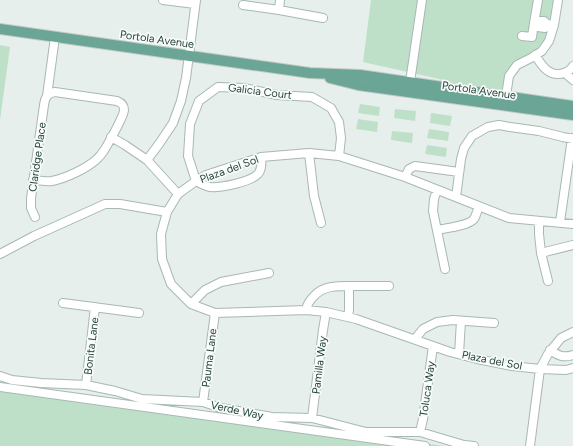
<svg xmlns="http://www.w3.org/2000/svg" width="573" height="446" viewBox="0 0 573 446" font-family="Figtree,sans-serif">
	<style>
		.green { fill: #bfe0c8 }
		.lines { fill: none; stroke-linecap: round; stroke-linejoin: round }
		.minor-casing { stroke: #a8b8b2; stroke-width: 10 }
		.major-casing { stroke: #c2cac8; stroke-width: 12 }
		.minor { stroke: #fff; stroke-width: 8 }
		.major { stroke: #6aa596; stroke-width: 10 }
		.labels { text-anchor: middle; stroke-width: 3.5; stroke-linejoin: round; paint-order: stroke }
		.street-label { font-size: 11px; fill: #24423a; stroke: #f7fbf9 }
	</style>
	<rect width="100%" height="100%" fill="#e6efeb"/>
	<path class="green" d="M371,0H558L542,51L517,65L506,94L363,62Z
		M0,45L10,47L0,120Z
		M360,104L380,107L379,116L358,113Z
		M395,109L416,111L415,121L394,118Z
		M431,113L452,116L450,126L430,123Z
		M358,119L378,122L377,132L356,129Z
		M429,129L449,132L448,141L427,138Z
		M392,131L413,133L412,143L391,140Z
		M427,145L447,148L446,157L425,154Z
		M0,383L445,446H0Z"/>
	<g class="lines">
		<defs>
			<path id="minor" d="M163,0L195,4
				M243,5L279,10L323,18
				M279,10L280,0
				M536,23H534L538,0
				M547,24L545,28L538,27L536,23L540,21H544L547,24L554,25
				M522,36L532,37L534,23
				M535,55C541,64 547,75 560,74C566,73 570,71 573,66
				M565,73L573,80
				M410,82L422,0
				M506,96L509,76L517,65L531,58L542,51L549,41L554,25L558,0
				M111,137L125,145L147,160L178,194
				M309,153L314,196L321,223
				M261,157C262,164 262,169 258,174C250,182 221,188 210,187C205,186 200,183 196,181L188,156L190,124L199,101L218,87L244,88L277,95L312,97L331,108L339,122L341,138L339,156
				M147,160L159,144L173,123L181,101L186,78L196,0
				M405,177L409,169L415,166L459,172
				M33,180C39,180 46,182 52,181C66,178 86,169 97,159C99,157 101,155 103,152C107,146 124,116 124,110C124,105 122,103 117,101L55,92L51,93L47,96
				M437,190L434,199L433,211L445,269
				M456,197L461,159L464,148L472,136L488,127L499,125L510,127L539,131L563,137L573,139
				M35,217L31,208V198L44,105L45,100L47,96L55,37
				M539,222V234L541,253L573,245
				M560,222L572,138
				M573,224L509,218L405,177L339,156L309,153L261,157L206,175L196,181L178,194L167,212L161,234L162,259L171,284L191,304L215,313L306,310L326,312L356,319L450,352L477,359L512,366L540,369L566,370L573,368
				M437,230C446,228 468,226 474,219C476,216 477,211 479,207
				M541,253L548,281
				M0,254L34,236L105,204H120L167,212
				M63,303L139,313
				M191,304L205,290L221,282L269,273
				M306,310C307,304 310,300 314,296C325,284 342,286 358,286C368,286 379,286 389,286
				M348,317L349,310V286
				M415,339L423,329L437,322L453,320L494,323
				M550,350C559,356 563,358 573,355
				M459,354L461,321
				M0,376L12,380L41,383L86,385L115,391L142,399L203,402L221,408L272,417L312,418L366,432H420L464,445L474,446
				M86,385L95,307
				M0,387L425,446
				M203,402L215,313
				M312,418L323,330L326,312
				M420,432L423,419L433,346
				M530,446L540,369L548,354L561,338L573,332"/>
			<path id="major" d="M0,29L310,73L360,75L573,106
				M330,78L358,85L573,115"/>
		</defs>
		<use href="#minor" class="minor-casing"/>
		<use href="#major" class="major-casing"/>
		<use href="#minor" class="minor"/>
		<use href="#major" class="major"/>
	</g>
	<g class="labels">
		<g class="street-label">
			<text transform="translate(157 39) rotate(8)" y="4">Portola Avenue</text>
			<text transform="translate(479 90) rotate(8)" y="4">Portola Avenue</text>
			<text transform="translate(260 91) rotate(7)" y="4">Galicia Court</text>
			<text transform="translate(37 157) rotate(-82)" y="4">Claridge Place</text>
			<text transform="translate(229 169) rotate(-20)" y="4">Plaza del Sol</text>
			<text transform="translate(91 346) rotate(-83)" y="4">Bonita Lane</text>
			<text transform="translate(209 358) rotate(-83)" y="4">Pauma Lane</text>
			<text transform="translate(492 360) rotate(11)" y="4">Plaza del Sol</text>
			<text transform="translate(319 365) rotate(-83)" y="4">Pamilla Way</text>
			<text transform="translate(427 389) rotate(-82)" y="4">Toluca Way</text>
			<text transform="translate(237 410) rotate(12)" y="4">Verde Way</text>
		</g>
	</g>
</svg>
